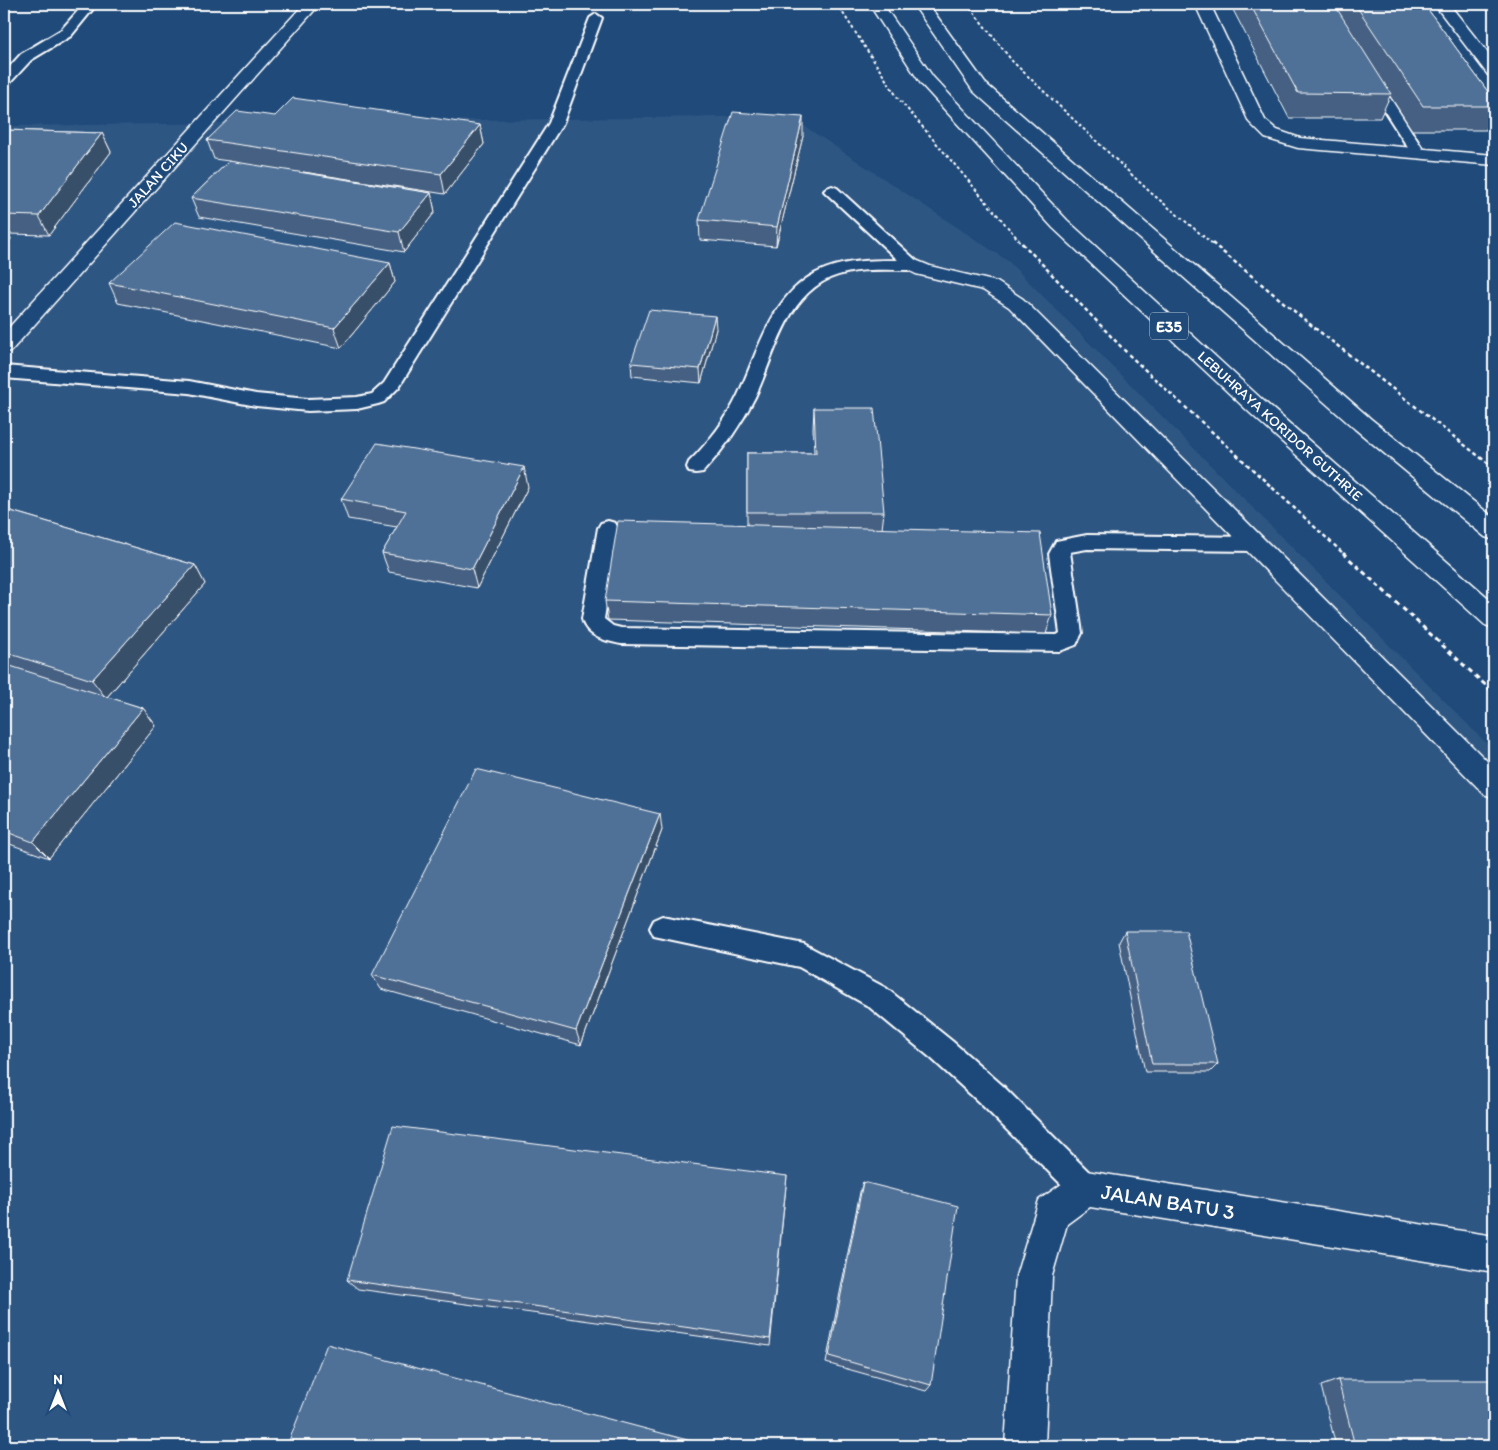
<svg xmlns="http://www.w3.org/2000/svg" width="1498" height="1450" viewBox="0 0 1498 1450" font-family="Itim,sans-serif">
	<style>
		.built { fill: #2e5683 }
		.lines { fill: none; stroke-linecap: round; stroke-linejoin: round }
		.service-casing { stroke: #fff; stroke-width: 4 }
		.minor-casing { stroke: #fff; stroke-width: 3 }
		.motorway-casing { stroke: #fff; stroke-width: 3 }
		.path-far2 { stroke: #fff; stroke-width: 2; stroke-dasharray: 3 2.5; stroke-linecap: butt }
		.path-far1 { stroke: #fff; stroke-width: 2.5; stroke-dasharray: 4 3; stroke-linecap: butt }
		.path { stroke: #fff; stroke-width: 3; stroke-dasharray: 5 4; stroke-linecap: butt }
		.service { fill: #1f4a7a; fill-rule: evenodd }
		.minor { fill: #1f4a7a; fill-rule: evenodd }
		.motorway { fill: #1f4a7a; fill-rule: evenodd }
		.wall { fill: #456182; stroke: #fff }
		.shaded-wall { fill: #384f6a; stroke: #fff }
		.building { fill: #507197; stroke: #fff }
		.labels { text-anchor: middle; stroke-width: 4; stroke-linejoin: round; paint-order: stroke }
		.far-street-label { font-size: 15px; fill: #fff; stroke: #1f4a7a }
		.shield { fill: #1f4a7a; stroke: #bcc9d7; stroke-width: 1 }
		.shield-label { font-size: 16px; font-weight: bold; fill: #fff }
		.near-street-label { font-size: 21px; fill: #fff; stroke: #1f4a7a }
	</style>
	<rect width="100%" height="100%" fill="#1f4a7a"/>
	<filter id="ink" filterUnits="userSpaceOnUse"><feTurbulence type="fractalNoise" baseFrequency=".02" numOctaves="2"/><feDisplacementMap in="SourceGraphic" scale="10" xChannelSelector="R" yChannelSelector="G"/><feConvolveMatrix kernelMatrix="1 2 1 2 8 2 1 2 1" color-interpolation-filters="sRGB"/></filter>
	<g filter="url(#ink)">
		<path class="built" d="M789,116L1008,261L1494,751V1446H4V126Z"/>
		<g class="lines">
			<defs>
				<path id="service" d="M84,4H97L71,36L31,60L9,84L4,85V73L21,54L61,30Z
					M596,14L602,18L563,123L399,387L384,402L378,404L357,409L308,411L256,406L189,393L4,378V366L189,381L256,394L308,399L357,397L372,394L384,383L549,123L590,18Z
					M1371,75L1378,79L1426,154L1424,157H1414L1412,154L1364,79Z
					M832,186L837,188L921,265L919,268L913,270C886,270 856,267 830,278C784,299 775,356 755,397C741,425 724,449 703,472L696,473L689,472L687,467L689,462C709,442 726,420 738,395C758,352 771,296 816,273C841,260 871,260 898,260L827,194L824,191L827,188Z
					M608,521L615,523L618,528L604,619L613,626L621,628L1057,635L1060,633L1049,554L1056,541L1087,535L1255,537L1262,539L1265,544L1262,549L1255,551L1087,549L1070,552L1082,633L1076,645L1060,651L621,644C606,641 586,637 582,619L598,528L601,523Z
					M663,916L804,944L886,988L952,1041L1002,1085L1096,1179L1100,1189L1096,1199L1086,1203L1076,1199L982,1105L932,1059L868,1006L799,967L654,936L650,928L654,920Z"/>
				<path id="minor" d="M304,4H320L11,351L4,352V333Z
					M1195,4H1210L1265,120L1277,130L1300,138L1494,155V165L1298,148L1265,138L1249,122Z
					M1434,4H1449L1494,61V77L1488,75Z
					M913,259L930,266L997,282L1023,299L1494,768V798L1484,794L1009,307L983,290L916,274L906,269L903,265L906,261Z
					M1086,1171L1494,1236V1272L1090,1207L1067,1224L1052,1276L1045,1446H1005L1016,1276L1039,1200L1073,1176Z"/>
				<path id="motorway" d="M869,4H883L933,77L1067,220L1266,403L1494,603V628L1485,625L1250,413L1053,228L921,84Z
					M913,4H928L985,83L1371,419L1494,518V540L1485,537L1355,429L973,91Z"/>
			</defs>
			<use href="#service" class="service-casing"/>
			<use href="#minor" class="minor-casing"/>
			<use href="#motorway" class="motorway-casing"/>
			<path class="path-far2" d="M837,4L898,98L1023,245
				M967,4L1013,62L1150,192L1214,245"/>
			<path class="path-far1" d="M1022,243L1128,354L1345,555
				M1212,243L1311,325L1494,468"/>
			<path class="path" d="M1343,553L1494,693"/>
			<use href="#service" class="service"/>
			<use href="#minor" class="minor"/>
			<use href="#motorway" class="motorway"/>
		</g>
		<path class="wall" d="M1230,4H1424L1494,100V115L1486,130H1412L1390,96L1380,118H1289Z
			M275,116L480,125L484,144L445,194L303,172L431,193L435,212L404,252L199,217L191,198L229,161L214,159L207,140Z
			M4,130L102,133L111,152L49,235L8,234L11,239L4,248Z
			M803,136L776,246L700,240L699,220Z
			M390,263L395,282L341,348L118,303L109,283Z
			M716,329L701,383L632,376L631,363Z
			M814,408L884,512L882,529L1052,615L1046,634L608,620L605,601L747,525V453H814L813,428Z
			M528,487L477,588L389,572L382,553L397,527L348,519L341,499Z
			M4,509L195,565L205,584L107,697L143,708L156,726L49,858L4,842Z
			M662,830L581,1045L381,989L372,975Z
			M1125,931L1218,1064L1210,1072H1145L1119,942Z
			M787,1176L770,1346L358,1289L347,1280Z
			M863,1182L931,1385L926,1391L826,1363L860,1192Z
			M1338,1380L1494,1446H1336L1321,1386Z"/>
		<path class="shaded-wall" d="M803,117V136L776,246L777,227Z
			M480,125L484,144L445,194L441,174Z
			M102,133L111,152L49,235L39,216Z
			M431,193L435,212L404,252L399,232Z
			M4,226L11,239L4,248Z
			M390,263L395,282L341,348L334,328Z
			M715,316L716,329L701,383L700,369Z
			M524,467L528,487L477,588L472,569Z
			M195,565L205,584L106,698L92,680Z
			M143,708L156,726L49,858L33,842Z
			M660,814L662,830L581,1045L576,1031Z"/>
		<path class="building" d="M1250,4H1334L1391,94L1298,93Z
			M1355,4H1424L1494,100V106H1423Z
			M293,98L480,125L441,174L207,140L237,111L275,116Z
			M733,112L803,117L777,227L699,220Z
			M4,130L102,133L39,216L4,215Z
			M229,161L431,193L399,232L191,198Z
			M175,222L390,263L334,328L109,283Z
			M649,310L715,316L700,369L631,363Z
			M814,408H874L884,512H747V453H816Z
			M377,443L524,467L472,569L382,553L406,511L341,499Z
			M4,509L195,565L92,680L4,652Z
			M618,521L1040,533L1052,615L605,601Z
			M4,664L143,708L33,842L4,831Z
			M476,769L660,814L576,1031L372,975Z
			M1125,931H1186L1218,1064H1152Z
			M393,1126L787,1176L770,1339L347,1280Z
			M863,1182L958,1206L931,1385L829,1356Z
			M327,1344L710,1446H287Z
			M1338,1380H1494V1446H1355Z"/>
	</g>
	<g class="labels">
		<g class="far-street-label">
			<text transform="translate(158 175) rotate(-48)" y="5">JALAN CIKU</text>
			<text transform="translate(1280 426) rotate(42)" y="5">LEBUHRAYA KORIDOR GUTHRIE</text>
		</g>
		<rect class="shield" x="1150" y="312.5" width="38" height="27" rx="4"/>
		<g class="shield-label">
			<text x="1169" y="332">E35</text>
		</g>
		<g class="near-street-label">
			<text transform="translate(1168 1202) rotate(9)" y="7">JALAN BATU 3</text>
		</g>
	</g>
	<rect width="1498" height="1450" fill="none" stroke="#1f4a7a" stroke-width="20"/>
	<rect x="10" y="10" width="1478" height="1430" fill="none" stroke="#fff" stroke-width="2" filter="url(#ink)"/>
	<g transform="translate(58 1392)" stroke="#1f4a7a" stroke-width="4" paint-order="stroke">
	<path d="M0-4L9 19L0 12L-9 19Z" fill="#ffffff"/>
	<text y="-8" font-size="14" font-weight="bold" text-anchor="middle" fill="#ffffff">N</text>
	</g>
</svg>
